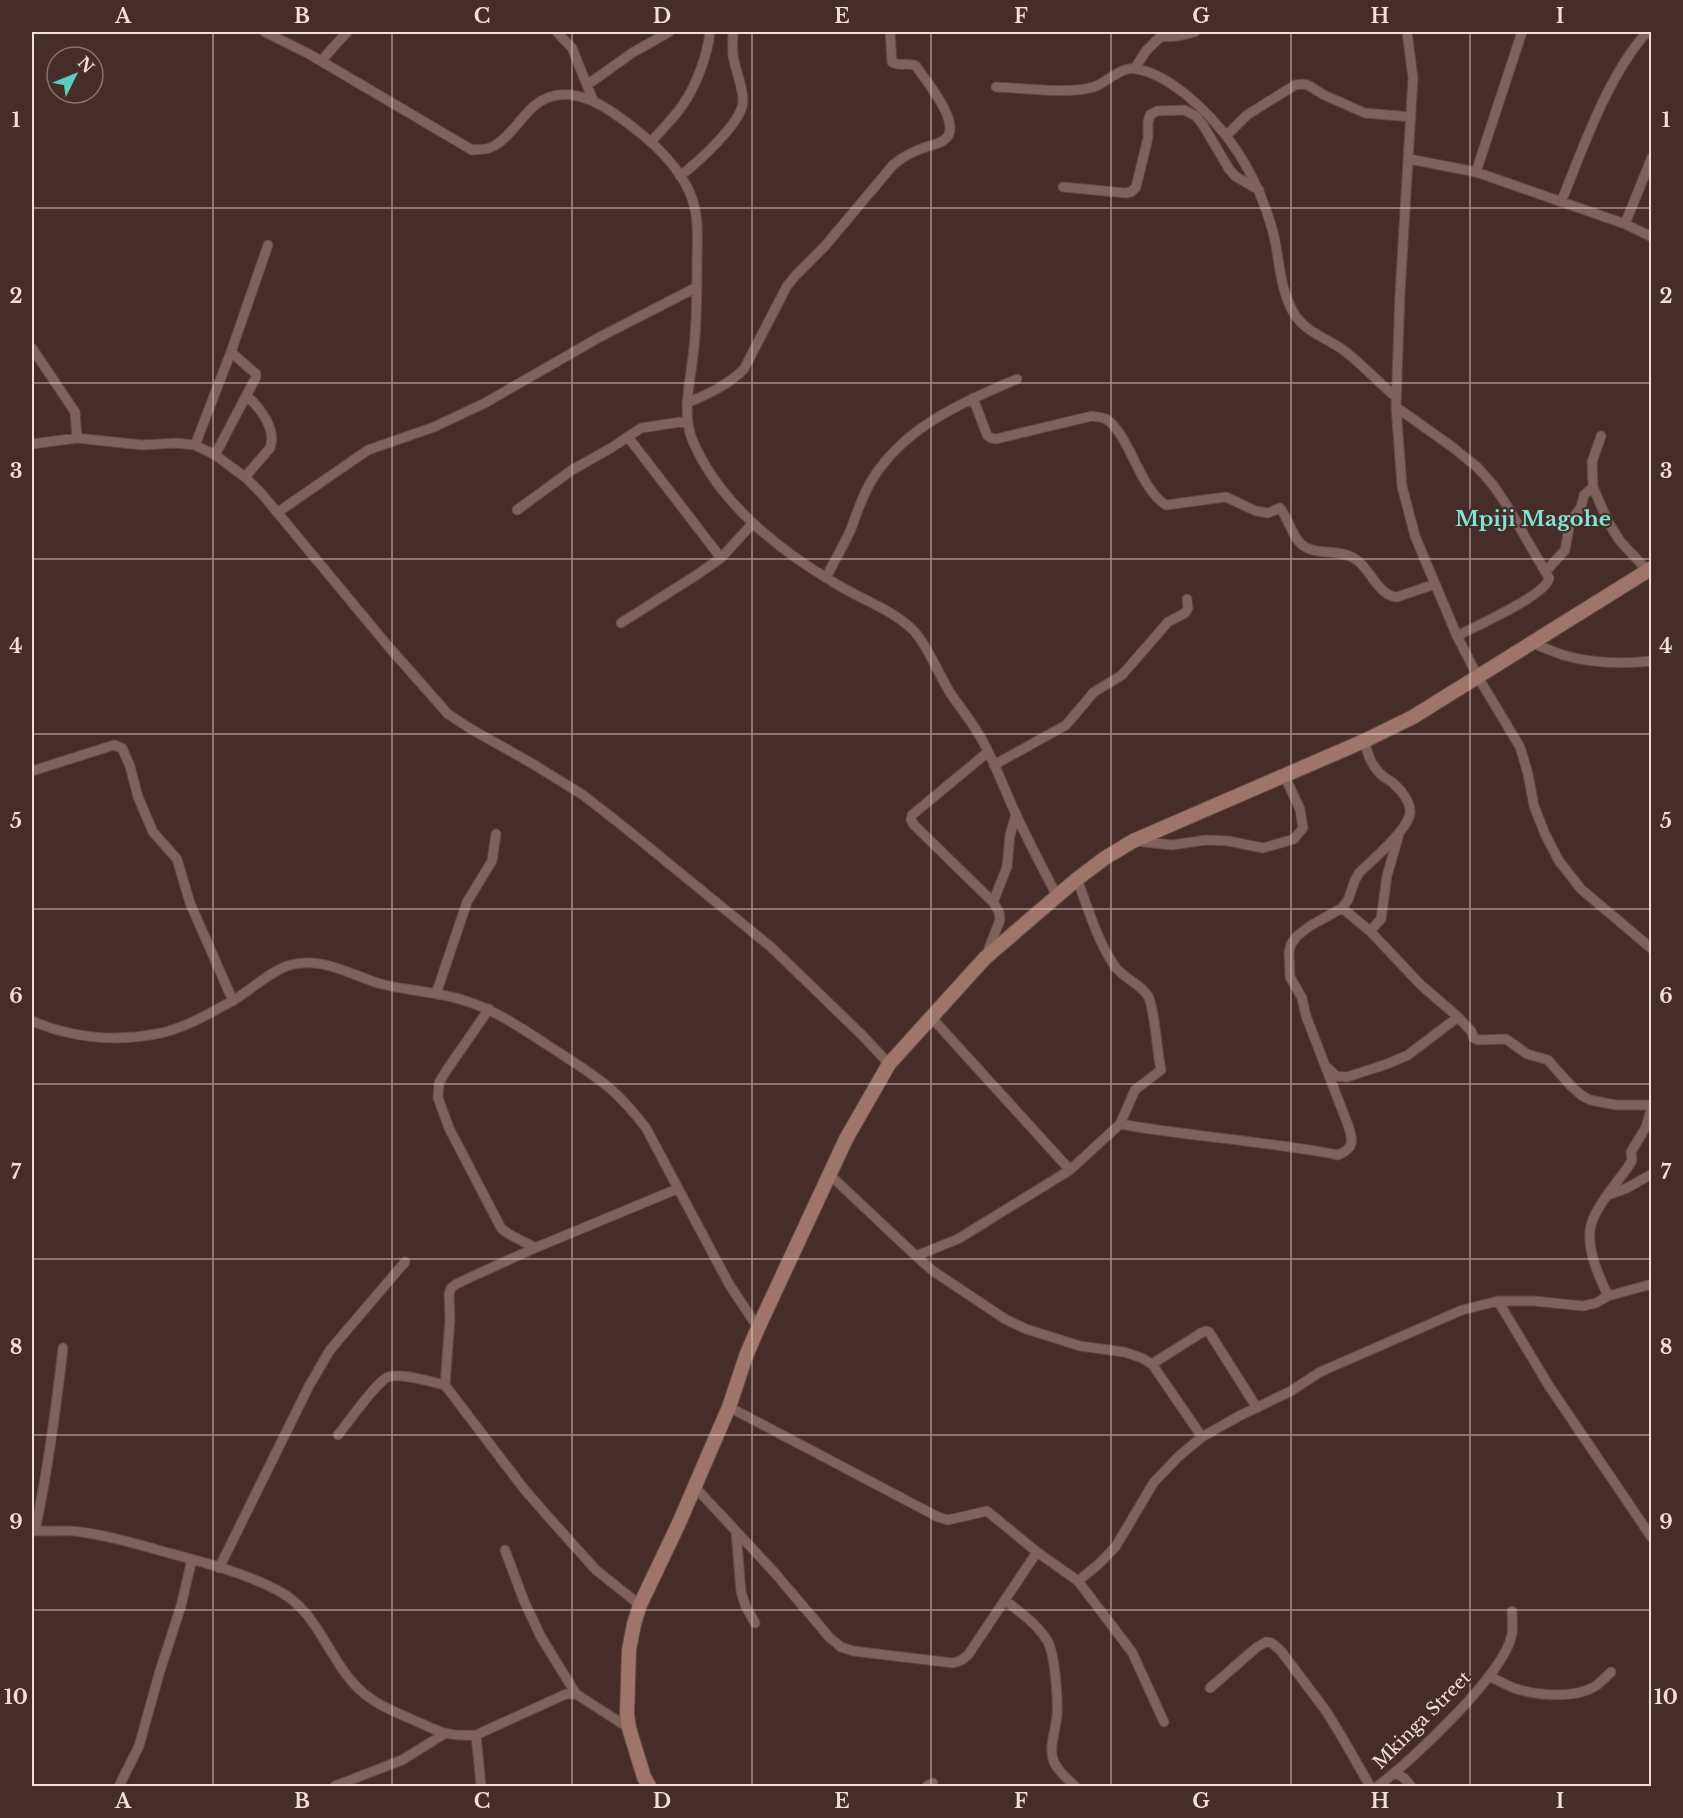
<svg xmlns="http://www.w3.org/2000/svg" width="1683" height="1818" viewBox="0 0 1683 1818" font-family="'Libre Baskerville',serif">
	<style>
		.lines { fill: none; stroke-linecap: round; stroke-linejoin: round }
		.street-casing { stroke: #5f4a44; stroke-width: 11 }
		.secondary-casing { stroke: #5f4a44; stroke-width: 16 }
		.street { stroke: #7f625b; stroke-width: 9 }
		.secondary { stroke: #9f7469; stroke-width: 14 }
		.grid { fill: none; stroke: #f0dfda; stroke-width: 1.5; stroke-opacity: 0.55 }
		.labels { text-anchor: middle; stroke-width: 4.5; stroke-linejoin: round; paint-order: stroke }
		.street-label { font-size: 18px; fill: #f0dfda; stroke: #462d27 }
		.quarter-label { font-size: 21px; font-weight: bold; fill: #7de6d8; stroke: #462d27 }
		.neatline { fill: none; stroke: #f0dfda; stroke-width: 2 }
		.grid-label { font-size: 20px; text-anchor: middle; font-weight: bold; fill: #f0dfda }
	</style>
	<rect width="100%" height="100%" fill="#462d27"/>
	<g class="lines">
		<defs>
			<path id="street" d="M265,32L309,54L472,150C477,149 484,150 489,148C506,143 521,117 534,106C567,78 608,107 635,129C656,145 679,168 690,193C700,216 697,241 697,265C697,295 697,326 693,356C690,383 682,413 692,439C718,502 776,548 833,582C858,598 889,608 911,628C926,642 938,673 949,691C958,705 969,718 978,733C993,757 1002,784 1014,810C1027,839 1042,867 1057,896
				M557,32L572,48L593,100
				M1407,32L1413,78L1400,293L1396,407L1402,486L1415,536L1457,636L1478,677L1520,747L1528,774L1534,806L1545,834L1559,861L1581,889L1652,949
				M321,61L347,32
				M1135,68L1146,51L1160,37L1179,36L1195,32
				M587,85L632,53L669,32
				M996,87C1021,88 1075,95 1096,86C1108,81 1122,66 1136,69C1153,71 1171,83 1184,93C1229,129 1258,177 1273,232C1280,259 1279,290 1295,315C1306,332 1326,338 1342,349C1361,363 1378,382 1396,397
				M1227,135L1247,115L1295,85L1302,84L1308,85L1324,95L1365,113L1411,117
				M651,142C661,130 673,119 682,106C696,86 707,57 710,32
				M1409,159L1476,172L1625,224L1652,237
				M1476,172L1522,32
				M680,176C697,163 743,122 743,101C743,86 735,70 733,55C732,47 733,39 733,32
				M1063,187L1126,193L1131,192L1136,187L1148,138V122L1150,115L1157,111L1184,110L1196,116L1203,125L1229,169L1235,176L1259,190
				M1561,202C1584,146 1607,77 1647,32
				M1625,224L1652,157
				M32,348L75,412L77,438
				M973,398L987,435L991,438L996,439L1092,416C1096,417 1102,417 1106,419C1129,433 1140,490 1166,505L1226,497L1256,511L1268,513L1280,508C1288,518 1292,536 1301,544C1315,557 1341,547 1358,561C1371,571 1379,596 1397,597L1435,584
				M687,403C708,394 728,385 744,369L787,286L796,275L825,246L893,165C904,156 913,151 926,147C932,145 939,144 944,140C965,126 925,80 916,66C908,62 899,67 892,62L890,32
				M1396,407L1451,446L1477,467L1493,485L1506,504L1549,578C1547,595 1474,627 1457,636
				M1601,436L1592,462L1593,487L1608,522L1620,541L1648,571
				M628,437L721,558
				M32,444L77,438L142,445L176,443L195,445L215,455L245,477L262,494L388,646L448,714L471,729L533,764L583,795L624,827L771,947L863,1036L889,1064
				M195,445L231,352L268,245
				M215,455L256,377V374L231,352
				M245,477L270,448C277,429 260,408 247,396
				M517,510L572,470L611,448L641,428L687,421
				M278,512L368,450L434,427L485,403L598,338L697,287
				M1546,571L1565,550L1570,522L1581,507L1584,495L1593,487
				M826,578C834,561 844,545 851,529C857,512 863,494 873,478C907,425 962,403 1017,379
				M621,623L698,574L721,558L752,524
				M1532,643C1542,647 1552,651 1563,655C1590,663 1623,664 1652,661
				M994,765L1066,725L1094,692L1122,675L1168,622L1185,613L1188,608L1187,599
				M32,771L114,745L122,748L130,766L138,797L153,832L177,859L190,903L233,1001
				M1135,841L1172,845L1206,840L1228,841L1263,848L1294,839L1303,828L1300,809L1284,775
				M993,902L1007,867L1010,835L1016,814
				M1342,908L1370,931L1421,985L1458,1017L1471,1031L1474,1038L1478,1040L1506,1039L1527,1054L1548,1060L1571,1086L1581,1095L1590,1100L1616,1105H1652
				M1370,931L1381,919L1387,876L1399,834
				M986,956L1000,920L999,912L993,902L914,825L911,820L912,815L988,752
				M436,994L467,902L492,861L496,834
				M489,1009L446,1071L439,1083L438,1098L449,1128L501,1228C509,1236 524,1241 535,1248
				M931,1017L1070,1170
				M32,1021C43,1025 54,1030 66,1032C96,1040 131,1039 161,1033C185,1028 210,1013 232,1001C250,991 270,971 290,965C322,956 351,975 381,984C409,991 439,992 466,1001C495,1010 521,1028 546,1044C568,1059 593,1073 613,1091C625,1102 636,1115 646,1128L729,1284L758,1328
				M1328,1068L1336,1076L1347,1077L1387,1064L1408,1055L1458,1017
				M1120,1124C1193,1137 1266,1141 1338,1155C1355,1148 1353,1140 1348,1125L1306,1016L1302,998L1290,977L1289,952L1291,944L1297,936L1310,926L1342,908L1348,900L1355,880L1359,873C1372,860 1408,830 1410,813C1411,803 1402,791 1395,785C1392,781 1388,780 1384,777C1372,768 1368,755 1364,741
				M829,1174L916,1256L933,1271L1005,1319L1026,1329L1080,1346L1124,1352L1142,1358L1152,1364L1202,1437
				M1608,1195L1627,1188L1652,1174
				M916,1256L958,1239L1070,1170L1120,1124L1135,1090L1161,1070C1157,1053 1155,1009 1148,996C1140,983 1122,978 1114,965C1097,940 1088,908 1077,879
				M1608,1296C1598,1274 1583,1243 1593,1219C1602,1198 1618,1182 1630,1164L1632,1160L1631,1152L1646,1127L1652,1106
				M1498,1301L1549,1386L1652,1538
				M1152,1364L1201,1333L1206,1331L1209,1332L1257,1408
				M729,1407L938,1517L948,1520L987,1511L1037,1552L1078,1581L1100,1563L1116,1546L1154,1482L1179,1456L1202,1437L1241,1415L1291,1391L1320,1372L1462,1310L1498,1301H1534L1583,1306L1596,1303L1608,1296L1652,1284
				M338,1435C348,1423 376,1382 388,1377C400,1372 431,1382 445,1385
				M694,1486L774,1572L830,1638L841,1647L853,1651L953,1663L960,1661L968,1655L1037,1552
				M32,1530C48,1533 65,1529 81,1532C110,1536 138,1544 165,1552C203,1562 242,1572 277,1590C318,1610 328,1660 360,1690C375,1704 393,1711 411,1719C438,1731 446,1737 476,1735L566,1694H576L629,1728
				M35,1531C48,1470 56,1409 63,1348
				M736,1531L741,1592L746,1607L755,1623
				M505,1550L524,1601L541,1637L576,1694
				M219,1568L309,1386L330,1350L405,1262
				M1078,1581L1132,1652L1164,1722
				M1005,1600C1019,1612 1039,1625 1048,1642C1055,1655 1058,1700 1057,1715C1056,1730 1048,1748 1054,1762C1058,1771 1067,1779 1075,1786
				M640,1605L596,1570L552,1521L524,1489L445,1385L450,1319L449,1294L451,1288L458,1283L535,1248L677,1189
				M1489,1676C1497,1680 1506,1685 1514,1688C1537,1696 1577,1699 1597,1685C1602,1681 1607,1676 1611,1672
				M1210,1688L1257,1647L1266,1642L1272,1643L1281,1651L1326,1711L1342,1737L1370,1786
				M476,1735L481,1786
				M1395,1773L1404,1778L1411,1786
				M119,1786L139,1746L159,1674L181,1606L192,1559
				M335,1786L402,1760L444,1734
				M927,1786L933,1783
				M1378,1786C1411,1761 1505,1674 1512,1634C1513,1627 1512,1619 1512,1611"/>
			<path id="secondary" d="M649,1786L644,1777L629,1728L627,1714L629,1650L634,1624L640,1605L679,1523L729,1407L746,1356L758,1328L846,1139L889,1064L985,958L1077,879L1105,858L1133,841L1364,741L1413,717L1652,568"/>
		</defs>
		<use href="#street" class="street-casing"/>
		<use href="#secondary" class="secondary-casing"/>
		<use href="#street" class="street"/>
		<use href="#secondary" class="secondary"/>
	</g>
	<path class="grid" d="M213,32V1786M392,32V1786M572,32V1786M752,32V1786M931,32V1786M1111,32V1786M1291,32V1786M1470,32V1786M32,208H1652M32,383H1652M32,559H1652M32,734H1652M32,909H1652M32,1084H1652M32,1259H1652M32,1435H1652M32,1610H1652"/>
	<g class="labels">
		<g class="street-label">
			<text transform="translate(1422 1720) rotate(-45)" y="6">Mkinga Street</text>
		</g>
		<g class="quarter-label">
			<text x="1533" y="526">Mpiji Magohe</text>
		</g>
	</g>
	<rect width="1683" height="1818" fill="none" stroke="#462d27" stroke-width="66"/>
	<g transform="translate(75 75) rotate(47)"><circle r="28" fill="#462d27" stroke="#8a746f" stroke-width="1.5"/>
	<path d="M0-4.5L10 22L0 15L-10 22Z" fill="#58cec0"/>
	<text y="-9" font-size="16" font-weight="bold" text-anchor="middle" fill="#f0dfda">N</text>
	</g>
	<rect x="33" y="33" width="1617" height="1752" class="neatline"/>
	<g class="grid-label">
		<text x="123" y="23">A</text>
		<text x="302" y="23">B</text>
		<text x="482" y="23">C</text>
		<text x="662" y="23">D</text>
		<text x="842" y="23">E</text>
		<text x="1021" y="23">F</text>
		<text x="1201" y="23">G</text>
		<text x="1380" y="23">H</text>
		<text x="1560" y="23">I</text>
		<text x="16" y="127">1</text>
		<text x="1666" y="127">1</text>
		<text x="16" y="303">2</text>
		<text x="1666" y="303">2</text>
		<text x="16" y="478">3</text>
		<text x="1666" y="478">3</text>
		<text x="16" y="653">4</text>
		<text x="1666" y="653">4</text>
		<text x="16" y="828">5</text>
		<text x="1666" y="828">5</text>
		<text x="16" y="1003">6</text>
		<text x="1666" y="1003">6</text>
		<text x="16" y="1179">7</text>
		<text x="1666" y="1179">7</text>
		<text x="16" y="1354">8</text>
		<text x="1666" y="1354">8</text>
		<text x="16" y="1529">9</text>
		<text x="1666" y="1529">9</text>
		<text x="16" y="1704">10</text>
		<text x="1666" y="1704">10</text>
		<text x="123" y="1808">A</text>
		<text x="302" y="1808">B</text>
		<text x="482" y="1808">C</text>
		<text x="662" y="1808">D</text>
		<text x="842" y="1808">E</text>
		<text x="1021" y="1808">F</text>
		<text x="1201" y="1808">G</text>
		<text x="1380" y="1808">H</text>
		<text x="1560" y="1808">I</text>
	</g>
</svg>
